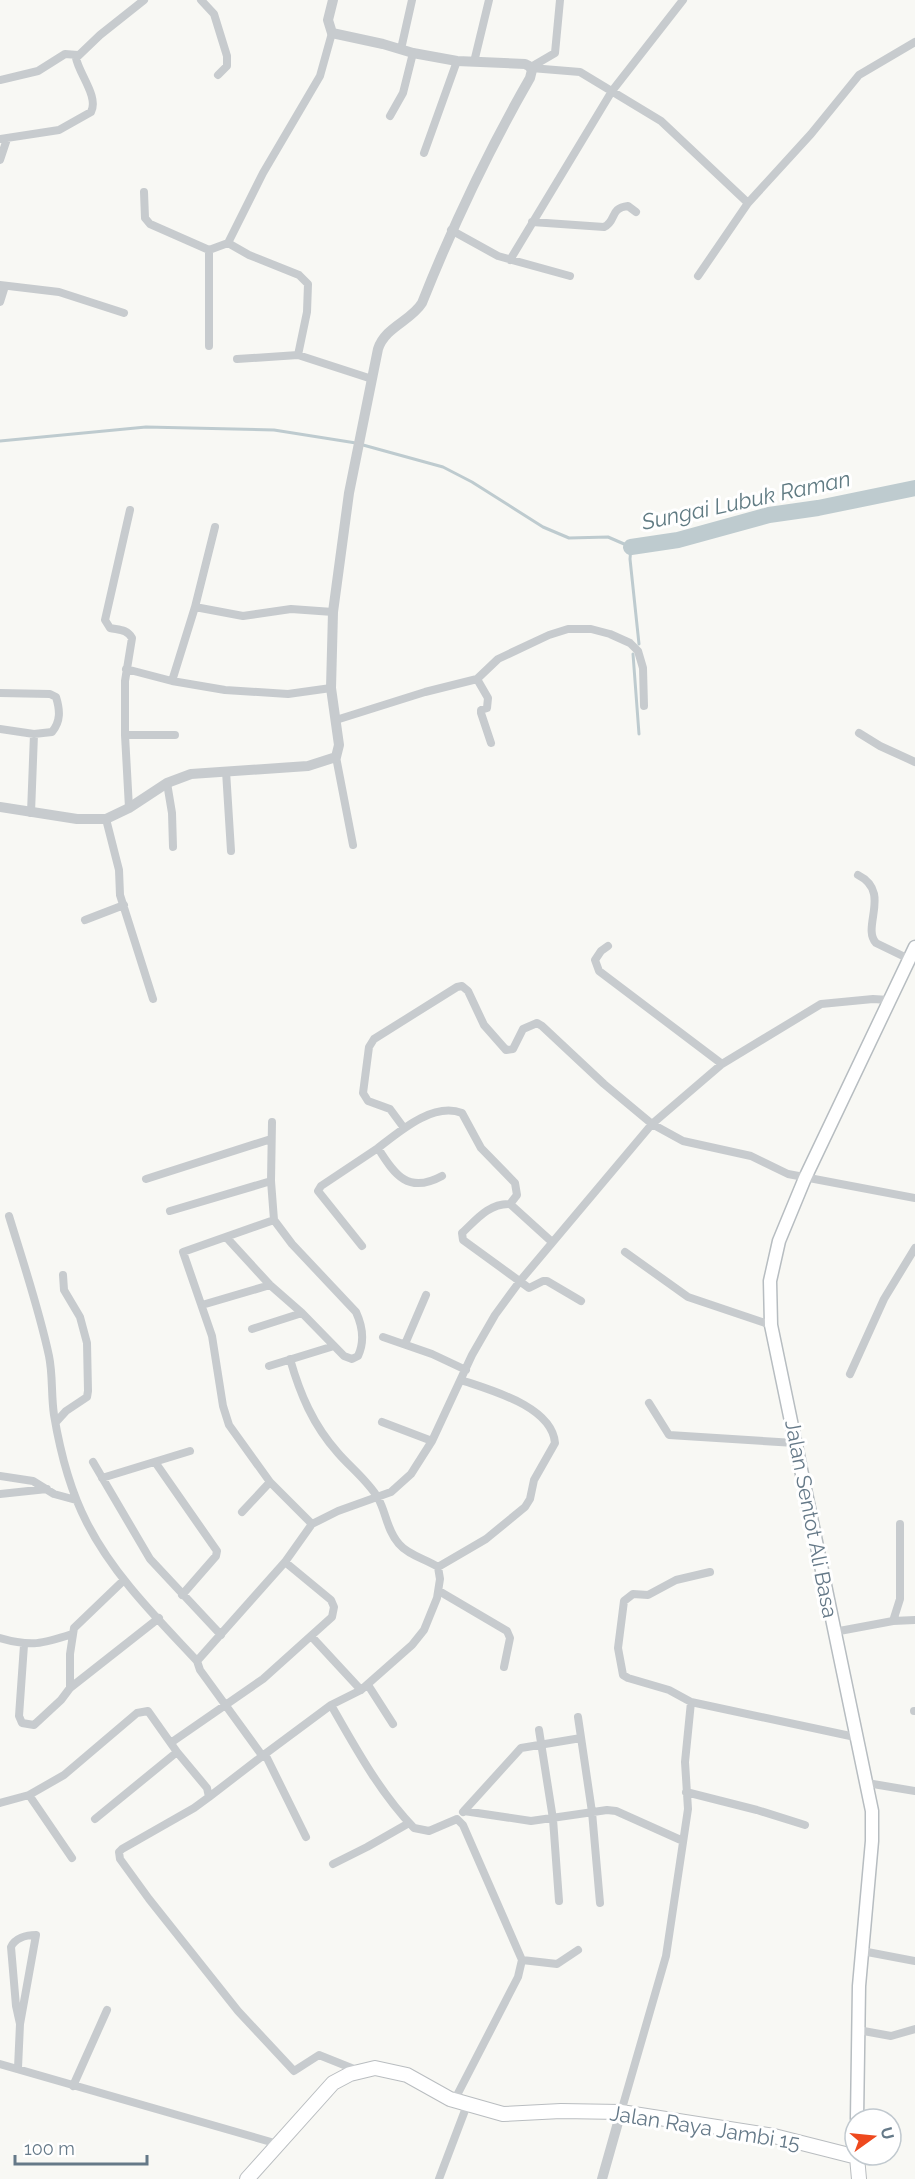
<svg xmlns="http://www.w3.org/2000/svg" width="915" height="2179" viewBox="0 0 915 2179" font-family="Raleway,sans-serif">
	<style>
		.lines { fill: none; stroke-linecap: round; stroke-linejoin: round }
		.stream { stroke: #becbcf; stroke-width: 3 }
		.river { stroke: #becbcf; stroke-width: 16 }
		.secondary-casing { stroke: #b7bdc1; stroke-width: 15 }
		.trunk-casing { stroke: #b9bdc0; stroke-width: 16 }
		.minor { stroke: #c7cbce; stroke-width: 8 }
		.tertiary { stroke: #c7cbce; stroke-width: 10 }
		.secondary { stroke: #fff; stroke-width: 12 }
		.trunk { stroke: #fff; stroke-width: 14 }
		.labels { text-anchor: middle; stroke-width: 6; stroke-linejoin: round; paint-order: stroke }
		.street-label { font-size: 21px; fill: #657988; stroke: #fff }
		.water-label { font-size: 22px; font-style: italic; fill: #607b83; stroke: #fff }
	</style>
	<rect width="100%" height="100%" fill="#f8f8f4"/>
	<g class="lines">
		<path class="stream" d="M0,441L146,427L274,430L356,443
			M363,445L443,467L472,482L543,527L569,538L608,537L631,547L630,559L639,644
			M633,654L639,734"/>
		<path class="river" d="M631,547L678,540L769,515L818,508L915,488"/>
		<defs>
			<path id="secondary" d="M857,2119L859,1986L872,1841V1811L771,1325L770,1281L779,1241L805,1178L915,947"/>
			<path id="trunk" d="M247,2179L333,2083L350,2074L375,2068L407,2075L450,2099L503,2114L561,2111L621,2112L774,2136L857,2157L859,2179"/>
		</defs>
		<use href="#secondary" class="secondary-casing"/>
		<use href="#trunk" class="trunk-casing"/>
		<path class="minor" d="M201,0L214,14L227,56V66L218,75
			M401,49L412,0
			M474,62L489,0
			M531,67L555,53L560,0
			M531,68L580,72L661,121L748,203
			M0,80L38,71L65,54L78,55
			M390,116L403,93L413,53
			M0,139L59,130L91,112C99,97 79,74 76,58L100,35L144,0
			M424,153L457,61
			M0,160L7,139
			M144,192L145,218L150,224L209,250L228,243L263,173L320,76L332,33
			M532,222L604,227C617,221 609,208 628,206L636,212
			M451,230L498,256L570,276
			M228,243L249,255L299,275L308,284L307,312L298,355
			M209,250V346
			M510,260L612,91L683,0
			M698,276L748,203L811,134L859,75L915,42
			M0,285L59,292L124,313
			M0,302L5,286
			M237,359L298,355L372,379
			M195,607L243,616L291,609L333,612
			M126,669L172,681L225,690L288,694L331,688
			M477,679L488,698L487,708L481,710V713L491,743
			M172,681L195,607L215,527
			M0,693L50,694L56,697C60,710 61,721 52,732L34,734L0,729
			M336,720L425,692L477,679L498,659L549,635L568,629H591L610,634L630,643L638,651L643,668L644,706
			M859,733L880,746L915,762
			M125,735H175
			M336,757L353,845
			M226,771L231,851
			M167,783L172,813L173,847
			M129,808L125,735V681L132,638C127,629 119,630 110,628L105,620L130,510
			M31,813L34,734
			M106,819L119,870L120,895L153,999
			M858,875C892,892 861,927 876,943L909,959
			M85,920L124,905
			M608,946L601,951L595,960L599,971L722,1064
			M404,1128L390,1109L368,1101L363,1093L369,1047L374,1039L457,987L462,986L468,991L484,1025L506,1050L513,1049L523,1029L537,1023L542,1026L604,1084L652,1124L683,1141L751,1156L788,1174L915,1198
			M442,1176C409,1194 395,1176 378,1148C400,1131 433,1102 462,1113L481,1148L515,1183L517,1195L510,1204L552,1242
			M146,1179L271,1139
			M510,1204C489,1203 476,1220 462,1233L463,1240L529,1288L543,1281H547L581,1301
			M170,1211L271,1181
			M9,1216C23,1262 39,1309 49,1356C53,1375 51,1395 54,1415C60,1451 70,1490 87,1523C114,1576 157,1618 197,1661
			M274,1220L183,1252L212,1336L223,1406L229,1425L270,1482L312,1524
			M226,1237L270,1285L302,1313L344,1356L352,1359L358,1356C365,1341 362,1325 356,1312L292,1244L274,1220L271,1181L272,1122
			M362,1246L318,1191L321,1186L378,1148
			M625,1252L688,1297L771,1325
			M202,1305L270,1285
			M252,1329L302,1313
			M383,1337L432,1354L466,1370
			M405,1344L426,1295
			M290,1359C300,1394 313,1425 338,1453C350,1467 368,1481 378,1498C386,1512 387,1531 399,1544C408,1555 426,1559 438,1567L440,1579L437,1598L424,1630L412,1645L361,1690L331,1705L265,1754H261L200,1670L197,1661L285,1562L312,1524L338,1511L391,1492L411,1474L432,1441L472,1355L495,1315L520,1281L652,1124L722,1064L821,1004L873,999L889,1000
			M269,1366L334,1346
			M850,1374L884,1299L915,1248
			M649,1403L669,1435L795,1443
			M56,1422L66,1411L87,1397L88,1391L87,1343L80,1317L64,1290L63,1275
			M382,1422L432,1441
			M93,1462L150,1559L221,1635
			M155,1462L217,1551L216,1556L182,1595
			M0,1476L33,1481L54,1494L76,1500
			M102,1478L190,1451
			M0,1494L47,1489
			M242,1512L270,1482
			M438,1567L486,1539L525,1507L530,1499L534,1480L555,1443C552,1406 490,1390 461,1380
			M710,1572L676,1580L648,1595L633,1594L624,1601L618,1648L623,1675L628,1678L669,1690L691,1702L855,1737
			M439,1591L507,1631L510,1638L504,1667
			M893,1621L900,1599V1524
			M834,1632L893,1621L915,1620
			M311,1636L361,1690
			M0,1638C31,1647 42,1644 72,1634
			M24,1645L19,1716L22,1723L34,1725L61,1700L70,1688V1654L74,1628L124,1580
			M368,1685L393,1724
			M70,1688L159,1618
			M331,1705C355,1747 380,1793 414,1828L429,1831L457,1819L463,1825L522,1960L518,1977L454,2101
			M914,1711H915
			M578,1717L592,1812L600,1903
			M539,1730L553,1819L559,1901
			M172,1742L263,1679L332,1617L334,1607L331,1600L285,1562
			M867,1783L915,1791
			M686,1792L757,1810L805,1825
			M29,1795L72,1858
			M209,1797L265,1754L306,1837
			M0,1803L29,1795L64,1775L137,1713L148,1711L177,1752L207,1788L209,1797L194,1808L122,1849L119,1852L120,1859L149,1899L238,2011L294,2071L319,2055L359,2071
			M464,1811L531,1821L607,1810L616,1811L683,1841
			M463,1812L521,1748L581,1738
			M95,1819L177,1752
			M333,1864L367,1847L409,1823
			M862,1951L915,1961
			M522,1960L557,1964L578,1950
			M858,2030L891,2036L915,2029
			M0,2064L278,2144
			M18,2068L20,2024L36,1935C26,1935 15,1938 11,1947L16,2006L20,2024
			M73,2086L107,2010
			M621,2112L666,1956L688,1809L685,1762L691,1702
			M439,2179L467,2105"/>
		<path class="tertiary" d="M0,807L77,819H106L129,808L167,783L191,774L308,766L336,757L339,745L331,688L333,612L349,493L378,349C385,327 411,321 422,303C453,225 488,151 530,78L532,70L529,66L525,64L457,61L413,53L383,44L332,33L328,20L333,0
			M602,2179L621,2112"/>
		<use href="#secondary" class="secondary"/>
		<use href="#trunk" class="trunk"/>
	</g>
	<g class="labels">
		<g class="street-label">
			<text transform="translate(811 1519) rotate(79)" y="7">Jalan Sentot Ali Basa</text>
			<text transform="translate(705 2128) rotate(9)" y="7">Jalan Raya Jambi 15</text>
		</g>
		<g class="water-label">
			<text transform="translate(746 500) rotate(-12)" y="8">Sungai Lubuk Raman</text>
		</g>
	</g>
	<g transform="translate(873 2137) rotate(75)"><circle r="28" fill="#ffffff" stroke="#c1c9cf" stroke-width="1.5"/>
	<path d="M0-4.5L10 22L0 15L-10 22Z" fill="#ee491e"/>
	<text y="-9" font-size="16" font-weight="bold" text-anchor="middle" fill="#657988">U</text>
	</g>
	<path d="M15 2155v9h132v-9" fill="none" stroke="#657988" stroke-width="3"/>
	<text x="24" y="2155" font-size="18" fill="#657988" stroke="#ffffff" stroke-width="4.5" paint-order="stroke">100 m</text>
</svg>
